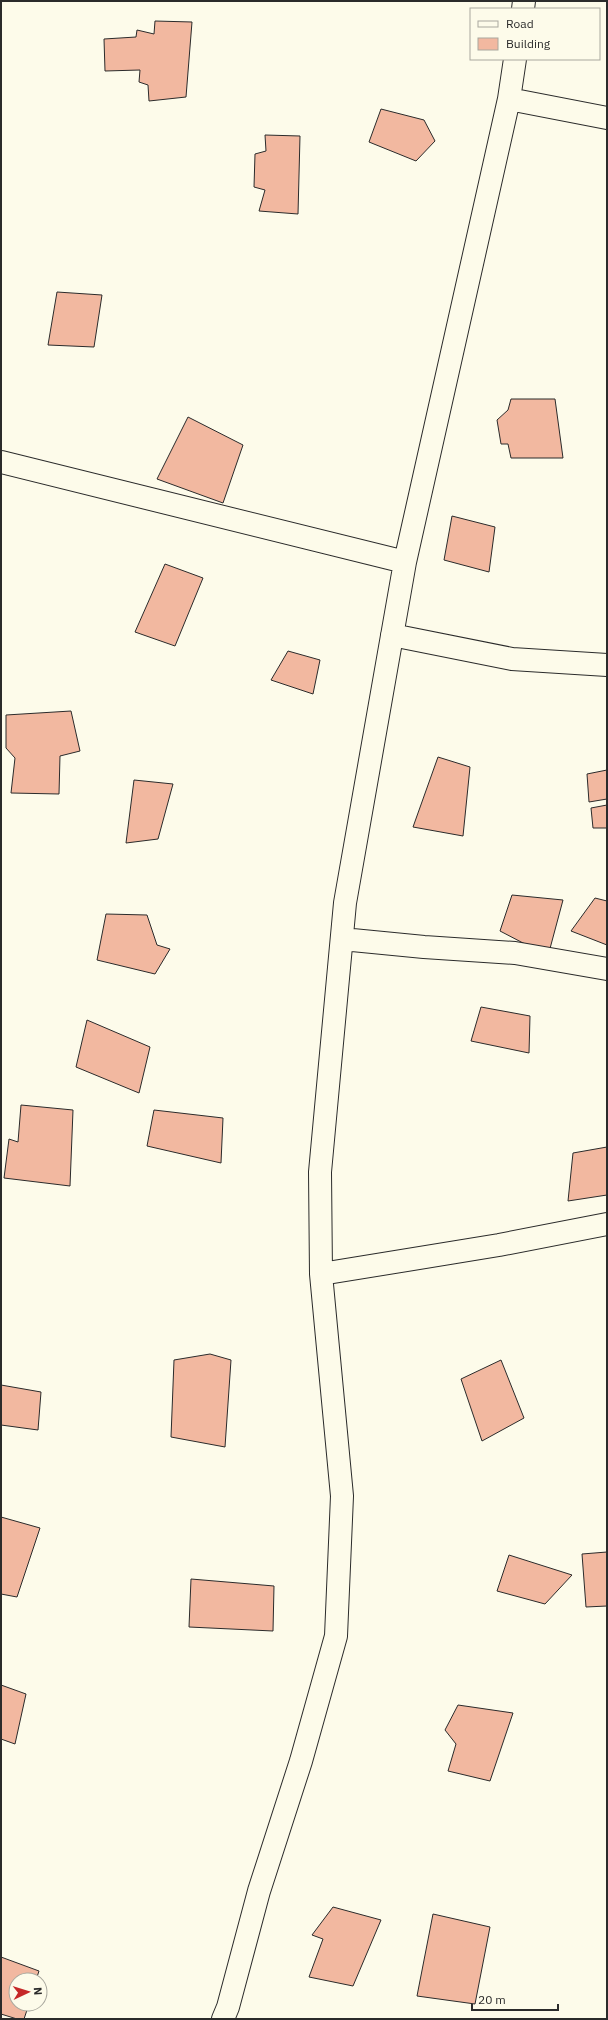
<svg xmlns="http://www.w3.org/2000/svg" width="608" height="2020" viewBox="0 0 608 2020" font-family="'IBM Plex Sans',sans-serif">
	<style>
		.building { fill: #f2b8a0; stroke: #2b2b2b }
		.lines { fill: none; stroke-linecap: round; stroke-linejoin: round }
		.minor-casing { stroke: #2b2b2b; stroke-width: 24 }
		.minor { stroke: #fdfbea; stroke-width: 22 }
	</style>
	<rect width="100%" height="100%" fill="#fdfbea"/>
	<path class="building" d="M155,21L192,22L186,97L149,101L148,85L139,82L140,70L105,71L104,39L136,37L137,30L154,34Z
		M381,109L424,120L435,141L416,161L369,142Z
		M265,135L300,136L298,214L259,211L265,190L254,187L255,154L266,151Z
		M57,292L102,295L94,347L48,345Z
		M511,399H555L563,458H511L508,444H501L497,420L508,410Z
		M188,417L243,445L223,503L157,479Z
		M452,516L495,527L489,572L444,560Z
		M165,564L203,578L175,646L135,632Z
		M288,651L320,660L313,694L271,680Z
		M71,711L80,751L60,756L59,794L11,793L15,758L6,748V715Z
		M438,757L470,767L463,836L413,827Z
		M607,770V799L589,802L587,774Z
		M134,780L173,784L158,839L126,843Z
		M607,805V828H593L591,808Z
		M512,895L563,900L548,956L500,931Z
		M595,898L607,901V945L571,931Z
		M106,914L147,915L157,945L170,949L155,974L97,960Z
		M481,1007L530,1016L529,1053L471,1041Z
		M87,1020L150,1047L139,1093L76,1067Z
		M21,1105L73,1110L70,1186L4,1178L9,1139L18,1142Z
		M154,1110L223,1118L221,1163L147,1146Z
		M607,1147V1195L568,1201L573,1153Z
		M210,1354L231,1360L225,1447L171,1437L174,1360Z
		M501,1360L524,1418L482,1441L461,1379Z
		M1,1385L41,1392L38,1430L1,1425Z
		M1,1517L40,1528L17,1597L1,1594Z
		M607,1552V1606L586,1607L582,1554Z
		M509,1555L572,1575L545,1604L497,1591Z
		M191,1579L274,1586L273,1631L189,1627Z
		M1,1685L26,1694L15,1744L1,1739Z
		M458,1705L513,1713L490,1781L448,1771L456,1744L445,1730Z
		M333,1907L381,1920L353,1986L309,1977L323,1939L312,1935Z
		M433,1914L490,1927L475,2004L417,1996Z
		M1,1957L39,1971L36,1980H16V2004H29L24,2019H17L1,2014Z"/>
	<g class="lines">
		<defs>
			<path id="minor" d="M523,9L524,1
				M509,99L607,118
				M1,462L405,562
				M392,635L512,659L607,665
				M342,939L424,947L515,953L607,969
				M321,1274L499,1245L607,1224
				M223,2019L228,2007L259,1891L301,1761L336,1636L342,1496L321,1274L320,1172L345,903L405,562L509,99L515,59"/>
		</defs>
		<use href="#minor" class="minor-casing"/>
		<use href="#minor" class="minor"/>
	</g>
	<rect width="608" height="2020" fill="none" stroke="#2b2b2b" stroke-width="4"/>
	<rect x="470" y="8" width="130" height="52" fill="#fdfbea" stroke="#a9a89e"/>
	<rect x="478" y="21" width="20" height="6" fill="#fdfbea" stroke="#a9a89e"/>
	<text x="506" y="28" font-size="12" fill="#2b2b2b">Road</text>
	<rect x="478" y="38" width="20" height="12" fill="#f2b8a0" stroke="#a9a89e"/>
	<text x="506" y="48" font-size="12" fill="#2b2b2b">Building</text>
	<g transform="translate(28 1992) rotate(86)"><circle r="19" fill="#fdfbea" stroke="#a9a89e"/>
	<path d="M0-3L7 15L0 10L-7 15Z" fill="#c62828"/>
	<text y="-6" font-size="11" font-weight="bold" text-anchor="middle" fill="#2b2b2b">N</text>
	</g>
	<path d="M472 2004v6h86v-6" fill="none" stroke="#2b2b2b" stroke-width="2"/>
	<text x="478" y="2004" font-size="12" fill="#2b2b2b" stroke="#fdfbea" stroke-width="3" paint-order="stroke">20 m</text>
</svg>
